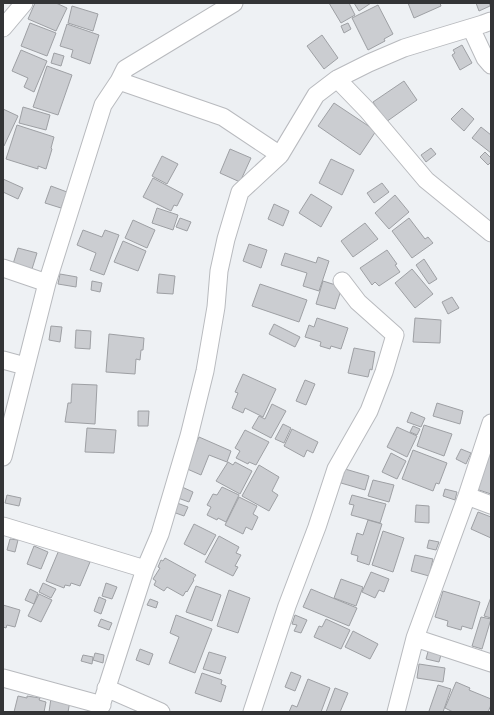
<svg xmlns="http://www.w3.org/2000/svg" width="494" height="715" viewBox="0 0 494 715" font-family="'Roboto Condensed',sans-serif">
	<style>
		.building { fill: #cbcdd1; stroke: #9ea0a4 }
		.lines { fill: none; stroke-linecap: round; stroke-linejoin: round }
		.street-casing { stroke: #b8babe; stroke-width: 19 }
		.street { stroke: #fff; stroke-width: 17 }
	</style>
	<rect width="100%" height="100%" fill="#eef1f4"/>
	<path class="building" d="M35,3H56L67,8L56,31L28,19Z
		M329,3H349L355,15L341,23Z
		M354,3H371L359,11Z
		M408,3H440L441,6L414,18Z
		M476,3H489L490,6L479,11Z
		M378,5L393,34L384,39L385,41L368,50L352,18Z
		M72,6L98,14L93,31L68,23Z
		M30,23L56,33L47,56L21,46Z
		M348,23L351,29L344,33L341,26Z
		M67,24L99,35L90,64L71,57L73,50L60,46Z
		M322,35L338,58L324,69L307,46Z
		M462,45L472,63L460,70L452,55L455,53L453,50Z
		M21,50L47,61L34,92L24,87L28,78L12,71Z
		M54,53L64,56L61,66L51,63Z
		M47,66L72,75L58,115L33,107Z
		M404,81L417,100L386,122L373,102Z
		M334,103L376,131L360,155L318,126Z
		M23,107L50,115L46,130L19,123Z
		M462,108L474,119L464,131L451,119Z
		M3,109L18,116L4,146L3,145Z
		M17,125L54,137L51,148L52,149L46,169L38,166V169L6,159Z
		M481,127L491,135V153L472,138Z
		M431,148L436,154L426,162L421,155Z
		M230,149L251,158L240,182L220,173Z
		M485,152L491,158V162L488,165L480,157Z
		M162,156L178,164L167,184L152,176Z
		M331,159L354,170L342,195L319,183Z
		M153,178L183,194L177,206L174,205L171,211L143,197Z
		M3,179L23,188L18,199L3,192Z
		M382,183L389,192L374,203L367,193Z
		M51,186L67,192L61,208L45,203Z
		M311,194L332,207L321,227L299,213Z
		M395,195L409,212L389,229L375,213Z
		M274,204L289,211L283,226L268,219Z
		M157,208L178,215L173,230L152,223Z
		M180,218L191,222L187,231L176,227Z
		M409,218L425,239L428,237L433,243L412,258L392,231Z
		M133,220L155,230L147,248L125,238Z
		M365,223L378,239L353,257L341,241Z
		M83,230L102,237L105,230L119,235L104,275L90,270L96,253L77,245Z
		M123,241L146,251L138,271L114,262Z
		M249,244L267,250L261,268L243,261Z
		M18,248L37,253L32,269L13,264Z
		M387,250L397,264L395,265L400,272L379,286L375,282L372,285L360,268Z
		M285,253L316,263L318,257L329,261L319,291L303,286L307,273L281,265Z
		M424,259L437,279L429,284L416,265Z
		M412,269L433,294L415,308L395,283Z
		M60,274L77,277L76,287L58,284Z
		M159,274L175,276L173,294L157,293Z
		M92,281L102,283L100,292L91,290Z
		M323,281L342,287L335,309L316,304Z
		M260,284L307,300L299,322L252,306Z
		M452,297L459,308L448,314L442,302Z
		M317,318L348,328L341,349L331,346L330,349L320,346L321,342L305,337L309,325L314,327Z
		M415,318L441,320L440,343L413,342Z
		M274,324L300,337L295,347L269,334Z
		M51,326L62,327L60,342L49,340Z
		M76,330L91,331L90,349L75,348Z
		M109,334L144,338L143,350H141L140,360L136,359L135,374L106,372Z
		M354,348L375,352L372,370L370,369L368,377L348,373Z
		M243,374L276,389L263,417L245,408L243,413L232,408L238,393L235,392Z
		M305,380L315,384L306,405L296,401Z
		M72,384L97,385L95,424L65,422L68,403H71Z
		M437,403L463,411L460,424L433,416Z
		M272,404L286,411L271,438L252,428L259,416L265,419Z
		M138,411H149L148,426H138Z
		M411,412L425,418L421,427L407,422Z
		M283,424L291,428L284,443L275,439Z
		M424,425L452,434L444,456L417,446Z
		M413,426L420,429L417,435L410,432Z
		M397,427L417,436L407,457L387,447Z
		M87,428L116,430L114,453L85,452Z
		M292,429L318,442L313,453L307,450L304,457L284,446Z
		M245,430L269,442L256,465L249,462L248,464L236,458L240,451L235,448Z
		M199,437L231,451L227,462L209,455L201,475L185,468Z
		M491,447V494L473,488Z
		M461,449L471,453L466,464L456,459Z
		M413,450L447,463L439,484L436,483L433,491L402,479Z
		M391,453L406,461L397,479L382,472Z
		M228,462L233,465L235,462L252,471L240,494L216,481Z
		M259,465L279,477L272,491L278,495L269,511L242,496Z
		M345,469L369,476L365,490L341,483Z
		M373,480L394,485L389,502L368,496Z
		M182,487L193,492L189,502L178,498Z
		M222,487L239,495L226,522L218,518L217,520L207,515L211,507L207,505L213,494L217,495Z
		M445,489L457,492L455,500L443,496Z
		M7,495L21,498L19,506L5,503Z
		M352,495L386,504L380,523L351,515L354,505L349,504Z
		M239,497L257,506L253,514L258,517L252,530L246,527L243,534L225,525Z
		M177,503L188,507L184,516L173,512Z
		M416,505L429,506V523L415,522Z
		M478,512L491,517V538L471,529Z
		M368,520L382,524L369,565L357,561L358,556L351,554L357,533L363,535Z
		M194,524L216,535L205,555L184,544Z
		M383,531L404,538L393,572L372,565Z
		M219,536L239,547L236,553L241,555L235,566L238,567L233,576L205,562Z
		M10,539L18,540L15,552L7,550Z
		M429,540L439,542L436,550L427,548Z
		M34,546L48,552L41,569L27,564Z
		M59,550L90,562L80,586L71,583L70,586L65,585L64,588L46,581Z
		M415,555L433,559L429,576L411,571Z
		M165,558L196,575L193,579L194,580L187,592L186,591L183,596L167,587L164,591L154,585L156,581L153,579L160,568L158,567L161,560L163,561Z
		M371,572L389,579L384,592L379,590L375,598L362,592Z
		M341,579L363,587L356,606L334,598Z
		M43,583L56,589L51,598L39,592Z
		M106,583L117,587L112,599L102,596Z
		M196,586L221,595L212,621L186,612Z
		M30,589L38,593L34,604L25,600Z
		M311,589L357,608L349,626L303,607Z
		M229,590L250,598L238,633L217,626Z
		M443,591L480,602L472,629L462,626L461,630L447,626L448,621L435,617Z
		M39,594L52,600L41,622L28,616Z
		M99,597L106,600L101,614L94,611Z
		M491,597V618L484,616Z
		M150,599L158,602L156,608L147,605Z
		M3,605L20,610L15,627L7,625L6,628L3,627Z
		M176,615L212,629L195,673L169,663L179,637L170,633Z
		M295,615L307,620L301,633L294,631L297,625L292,624Z
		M481,617L491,619L482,649L472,646Z
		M101,619L112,623L109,630L98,626Z
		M326,619L350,630L341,649L314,637L319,626L322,627Z
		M353,631L378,644L370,659L345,647Z
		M429,648L442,651L439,662L426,659Z
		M140,649L153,654L149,665L136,660Z
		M209,652L226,657L220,674L203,669Z
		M95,653L104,655L103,663L93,660Z
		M83,655L93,657L92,664L81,661Z
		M419,664L445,668L443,682L417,678Z
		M291,672L301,676L295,691L285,687Z
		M202,673L222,680L221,684L226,686L221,702L195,693Z
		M308,679L330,688L321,712H289L292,705L297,707Z
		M456,682L470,688L469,690L491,699V705L488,712H453L445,708Z
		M438,685L451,689L443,712H432L429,711Z
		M335,688L348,693L340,712H326Z
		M18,696L27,698V696L40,698L39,700L46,702L44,712H14Z
		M51,698L70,701L68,712H49Z"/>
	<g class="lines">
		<defs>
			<path id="street" d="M3,28L24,3
				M471,28L485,58L491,65
				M337,79L367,110L426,180L491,233
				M280,155L316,95L337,79L369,63L404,48L440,37L483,24L491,21
				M3,268L47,283
				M3,360L25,366
				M491,423L467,496L415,638L491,663
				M3,457L47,283L103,105L119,81L125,69L234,3
				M467,496L491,505
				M3,526L145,569
				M3,678L102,705
				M106,688L161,712
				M99,712L145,569L160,534L189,436L205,371L216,307L219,271L226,239L240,192L280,155L223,117L119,81
				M252,712L287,606L317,527L336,469L369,411L384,372L395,335L358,302L342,281
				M396,712L415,638"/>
		</defs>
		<use href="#street" class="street-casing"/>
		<use href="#street" class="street"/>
	</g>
	<rect width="494" height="715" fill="none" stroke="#333436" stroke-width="8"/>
</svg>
